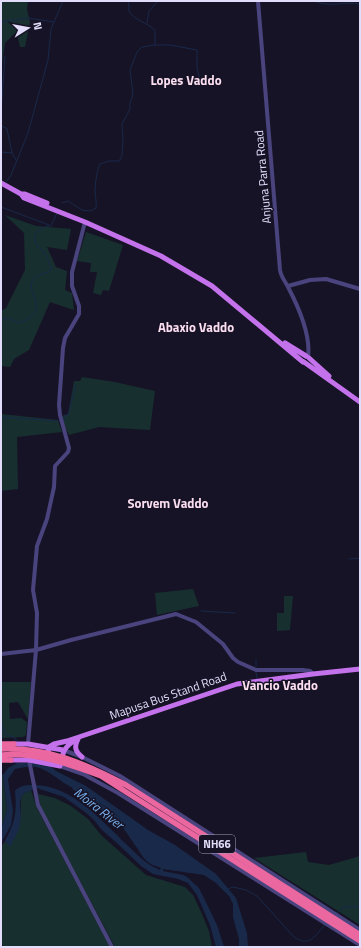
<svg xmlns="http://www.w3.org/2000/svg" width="361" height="948" viewBox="0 0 361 948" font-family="'Titillium Web',sans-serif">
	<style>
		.green { fill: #172f2f }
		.water { fill: #18294a }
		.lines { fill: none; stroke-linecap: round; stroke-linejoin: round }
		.stream { stroke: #18294a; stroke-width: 1 }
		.river { stroke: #18294a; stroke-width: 5 }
		.minor { stroke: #49447e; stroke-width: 4 }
		.major { stroke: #c472ec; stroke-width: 5 }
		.highway { stroke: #ea67a0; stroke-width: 5.5 }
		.labels { text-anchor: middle; stroke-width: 3; stroke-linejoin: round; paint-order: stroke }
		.shield { fill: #171326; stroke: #a4a0ba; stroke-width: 1 }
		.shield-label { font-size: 11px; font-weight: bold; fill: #e1ddfa }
		.street-label { font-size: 12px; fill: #e1ddfa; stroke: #171326 }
		.neighbourhood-label { font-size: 13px; font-weight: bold; fill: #fbdeef; stroke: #171326 }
		.water-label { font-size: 13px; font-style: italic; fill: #78b1ed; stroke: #171326 }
	</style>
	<rect width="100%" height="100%" fill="#171326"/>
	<path class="green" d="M2,1H28L27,9L30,22L25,47H20L18,38L14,34L5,43L2,65Z
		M5,215L36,226L71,229L67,250L47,247L56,267L67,271L65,290L72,293L74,310L50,302L29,350L14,359L10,367L1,366V311L6,308L25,270L24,233Z
		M86,232L123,245L109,291L103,290L101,295L93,293L97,272H90L91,263L77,261Z
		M82,377L115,382L155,391L150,430L99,427L69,435L64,425L62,416L68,414L74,381H80Z
		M1,414L58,420L62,432L17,437L18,489L1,491Z
		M193,589L199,606L157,615L155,593Z
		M284,596H293L290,630L277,631V613H284Z
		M1,682H31L28,719L18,702L9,703L10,719L21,718L27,722L26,735L23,737L1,738Z
		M1,774L3,775L7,809L1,830Z
		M31,790L37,808L110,947H4L1,942V847L5,841L10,846L21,817V797L24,793Z
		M38,794L55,798L71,806L88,819L101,835L146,875L185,887L193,895L202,914L209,931L212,947H115L41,808Z
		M306,852L308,862L329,865L360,856V925L254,858Z"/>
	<path class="water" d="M17,763C29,762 48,761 56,771L86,786L148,830L175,845L216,874L236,898L247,933L248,947H239V939L233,917V904L229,896L216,883L204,875L163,869V871L183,875L187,877L199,888L217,925L224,947H216L210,925L197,895L188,883L178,879L153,874L141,866L118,844L102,830L94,820L85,812L64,797L37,788L24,793L21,797L20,802L21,817L19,829L10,847L5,841C15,821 17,814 15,791C20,785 27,785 35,785C72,786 101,820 126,844C138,855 145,864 160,870L161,868C157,866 151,865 148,862C137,854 132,831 122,820C107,805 89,797 71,787C61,782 52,773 42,769C34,765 24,767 15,769L8,779L13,811L11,825L1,843V830L7,809L3,775L8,768Z"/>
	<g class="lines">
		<path class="stream" d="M314,1C329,8 345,1 360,4
			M1,22L28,18L54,22
			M147,23L149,11L158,1
			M155,45H170L197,50V67L201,86
			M1,112L5,56
			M1,123L2,126L7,129L12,153L16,160
			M1,152L12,153
			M6,182L11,175L28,133L48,60L51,29L63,1
			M62,203L68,201L82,210L91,211L96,208C97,202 95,197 95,191C95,185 97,169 100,164L109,161H119L122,156L123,139L122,124L130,109V104L133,94L130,70L137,52L142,47L155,45V30C149,24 131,18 129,11C129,8 129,4 128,1
			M1,207L49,225
			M51,226L57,213
			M1,324L2,320L9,318L19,323C62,307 5,282 49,272L51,268C50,262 46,255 42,250C40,248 38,248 37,246C30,234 40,227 50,226
			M1,417L59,421
			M63,420H64V416L68,415L76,385
			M349,559L360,558
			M201,611L235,613
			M256,660V667
			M256,672L257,679
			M1,723L5,734L15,738L17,742
			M228,889L233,887L246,890L257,896L294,937C310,948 315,935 325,925
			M337,913L343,907L360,906"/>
		<path class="river" d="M75,788L123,823L138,845"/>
		<path class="minor" d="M258,1L280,270C281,277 285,281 288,287C298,306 311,335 308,357
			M288,286L310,280L326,279L360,289
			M1,654L36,650L71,640L176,614L196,622L223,644L233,658L238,662L256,670H303L310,671L313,674
			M28,744L36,650L37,613L33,590L37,546L47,519L54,487L55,466L68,452L69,448L60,415L59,405L63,348L65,338L79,314V306L72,286V272L85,222
			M63,750L82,757L120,776L360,930
			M29,760L38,805L112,947
			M60,766L83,774L118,793L360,945"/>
		<path class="major" d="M1,183L21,194L24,198L85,222L161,256L212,286L303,362
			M21,194H25L47,203
			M285,343L306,356
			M309,358L329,376
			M304,362L360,402
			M78,739C74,747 75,751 82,757
			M14,744H28L63,750
			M11,760H29L60,766C63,753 63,748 74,741
			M46,763L49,747L54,744L67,741L237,684L313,674L360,669"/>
		<path class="highway" d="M1,744H14
			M1,749C48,747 86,764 126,785L360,935
			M1,755C36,752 69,764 101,776L360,941
			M1,760H11"/>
	</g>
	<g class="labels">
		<rect class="shield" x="199" y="835" width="36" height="18" rx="3"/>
		<g class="shield-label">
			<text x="217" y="848">NH66</text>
		</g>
		<g class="street-label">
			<text transform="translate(263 177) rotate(-95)" y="4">Anjuna Parra Road</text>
			<text transform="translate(168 696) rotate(-19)" y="4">Mapusa Bus Stand Road</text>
		</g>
		<g class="neighbourhood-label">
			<text x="186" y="85">Lopes Vaddo</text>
			<text x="196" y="332">Abaxio Vaddo</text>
			<text x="168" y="508">Sorvem Vaddo</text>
			<text x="280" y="690">Vancio Vaddo</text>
		</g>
		<g class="water-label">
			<text transform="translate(99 808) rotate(38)" y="5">Moira River</text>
		</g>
	</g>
	<rect width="361" height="948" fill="none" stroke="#e1ddfa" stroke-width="4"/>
	<g transform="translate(28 28) rotate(79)" stroke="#171326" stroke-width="3" paint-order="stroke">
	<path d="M0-3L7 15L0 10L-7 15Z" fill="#e1ddfa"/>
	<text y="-6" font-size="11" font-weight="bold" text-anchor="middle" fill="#e1ddfa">N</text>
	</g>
</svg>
